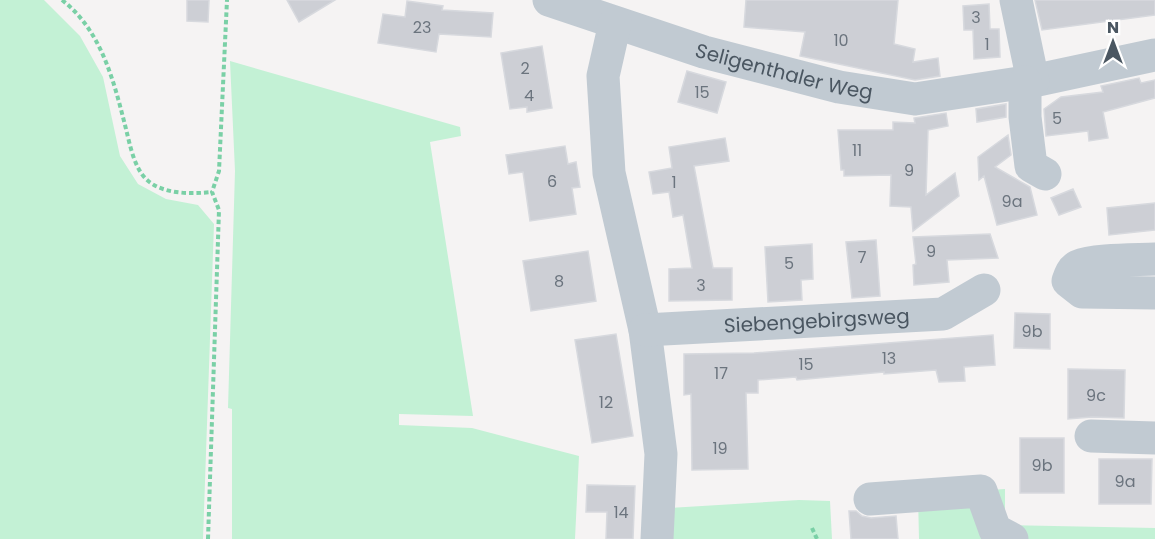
<svg xmlns="http://www.w3.org/2000/svg" width="1155" height="539" viewBox="0 0 1155 539" font-family="Poppins,sans-serif">
	<style>
		.green { fill: #c3f1d5 }
		.building { fill: #cdcfd5; stroke: #d7d9de; stroke-width: 1.5 }
		.lines { fill: none; stroke-linecap: round; stroke-linejoin: round }
		.path { stroke: #7ad0a6; stroke-width: 4; stroke-dasharray: 4.5 3; stroke-linecap: butt }
		.minor { stroke: #c1cad2; stroke-width: 33 }
		.labels { text-anchor: middle; stroke-width: 4.5; stroke-linejoin: round; paint-order: stroke }
		.number-label { font-size: 16px; fill: #6b747e }
		.street-label { font-size: 20px; fill: #4a5661; stroke: #fff }
	</style>
	<rect width="100%" height="100%" fill="#f5f3f3"/>
	<path class="green" d="M0,0H44L80,36L103,77L120,156L138,184L166,199L198,205L214,224L203,539H0Z
		M230,61L460,127L461,136L430,142L473,416L399,414V425L472,428L579,456L575,539H232V409L228,408L235,171Z
		M1005,489V525L1155,528V539H919L918,495Z
		M799,500L830,501L832,539H668L669,508Z"/>
	<path class="building" d="M187,0H209L208,22L187,21Z
		M287,0H335L299,22Z
		M746,0H898L894,44L915,49L913,62L938,58L940,76L915,80L800,56L805,32L744,27Z
		M1035,0H1155V15L1042,30Z
		M407,1L443,6L442,10L493,13L491,37L439,34L436,52L378,43L383,14L405,17Z
		M989,4L990,29H999L1000,57L974,59L973,30H964L963,6Z
		M542,46L552,108L527,112V107L510,109L501,53Z
		M687,71L726,82L717,113L678,102Z
		M1139,78L1141,83L1155,80V98L1103,112L1108,138L1089,141L1088,131L1046,136L1044,109L1061,97L1103,92L1101,86Z
		M1006,104V117L977,122L976,109Z
		M946,113L948,126L928,130L926,195L955,173L959,196L913,231L911,207L890,206L891,175L844,176V170H841L838,130H893V122L915,123L914,118Z
		M1008,135L1011,155L995,167L1030,187L1037,215L997,225L984,176L979,180L978,157Z
		M725,138L729,161L694,166L713,268H732V300L669,301V269L692,268L683,215L673,217L669,192L653,194L649,172L672,168L669,147Z
		M565,146L568,164L576,162L580,187L572,188L576,214L530,221L523,172L509,174L506,155Z
		M1073,189L1081,207L1059,215L1051,198Z
		M1155,203V230L1109,235L1107,208Z
		M990,234L998,258L947,260L949,282L914,285L913,265L916,264L913,237Z
		M876,240L880,296L852,298L846,242Z
		M812,244L813,279L801,280L802,300L768,302L765,247Z
		M588,251L596,301L531,311L523,261Z
		M1015,313L1050,314V349L1014,348Z
		M616,334L633,436L592,443L575,340Z
		M993,335L995,365L964,367L965,381L939,382L936,370L884,374V372L797,380L796,377L758,380V393H746L748,469L692,470L691,394L684,395V354L754,353Z
		M1068,369L1125,370L1124,418L1092,417L1068,419Z
		M1020,438H1064V493H1020Z
		M1099,459H1152L1151,504H1099Z
		M587,485L635,486L633,539H606L607,512H586Z
		M849,511H856L862,516L871,518L896,516L898,539H851Z"/>
	<g class="lines">
		<path class="path" d="M62,0C102,31 114,82 126,129C130,145 134,167 146,179C162,195 193,194 212,192
			M812,528L817,539
			M208,539L219,210L212,192L219,171L227,0"/>
		<g class="minor">
			<path id="s1" d="M549,0L704,52L839,87L915,99L1033,81L1155,55"/>
			<path d="M1016,0L1033,81"/>
			<path d="M615,23L603,76L609,173L645,330L661,454L657,539"/>
			<path d="M1025,82V117L1031,166L1045,174"/>
			<path d="M1155,259C1137,260 1094,259 1078,266C1072,269 1070,275 1068,281L1082,292L1155,293"/>
			<path id="s2" d="M645,330L943,314L984,290"/>
			<path d="M1091,436L1155,438"/>
			<path d="M870,499L981,491L995,530L1012,539"/>
		</g>
	</g>
	<g class="labels">
		<g class="number-label">
			<text x="976" y="23">3</text>
			<text x="422" y="33">23</text>
			<text x="841" y="46">10</text>
			<text x="987" y="50">1</text>
			<text x="525" y="74">2</text>
			<text x="702" y="98">15</text>
			<text x="529" y="101">4</text>
			<text x="1057" y="124">5</text>
			<text x="857" y="156">11</text>
			<text x="909" y="176">9</text>
			<text x="552" y="187">6</text>
			<text x="674" y="188">1</text>
			<text x="1012" y="207">9a</text>
			<text x="931" y="257">9</text>
			<text x="862" y="263">7</text>
			<text x="789" y="269">5</text>
			<text x="559" y="287">8</text>
			<text x="701" y="291">3</text>
			<text x="1032" y="337">9b</text>
			<text x="889" y="364">13</text>
			<text x="806" y="370">15</text>
			<text x="721" y="379">17</text>
			<text x="1096" y="401">9c</text>
			<text x="606" y="408">12</text>
			<text x="720" y="454">19</text>
			<text x="1042" y="471">9b</text>
			<text x="1125" y="487">9a</text>
			<text x="621" y="518">14</text>
		</g>
		<g class="street-label">
			<text dy="7" stroke="none"><textPath href="#s1" startOffset="246">Seligenthaler Weg</textPath></text>
			<text dy="7" stroke="none"><textPath href="#s2" startOffset="172">Siebengebirgsweg</textPath></text>
		</g>
	</g>
	<g transform="translate(1113 42)" stroke="#ffffff" stroke-width="4.5" paint-order="stroke">
	<path d="M0-4.5L10 22L0 15L-10 22Z" fill="#4a5661"/>
	<text y="-9" font-size="16" font-weight="bold" text-anchor="middle" fill="#4a5661">N</text>
	</g>
</svg>
